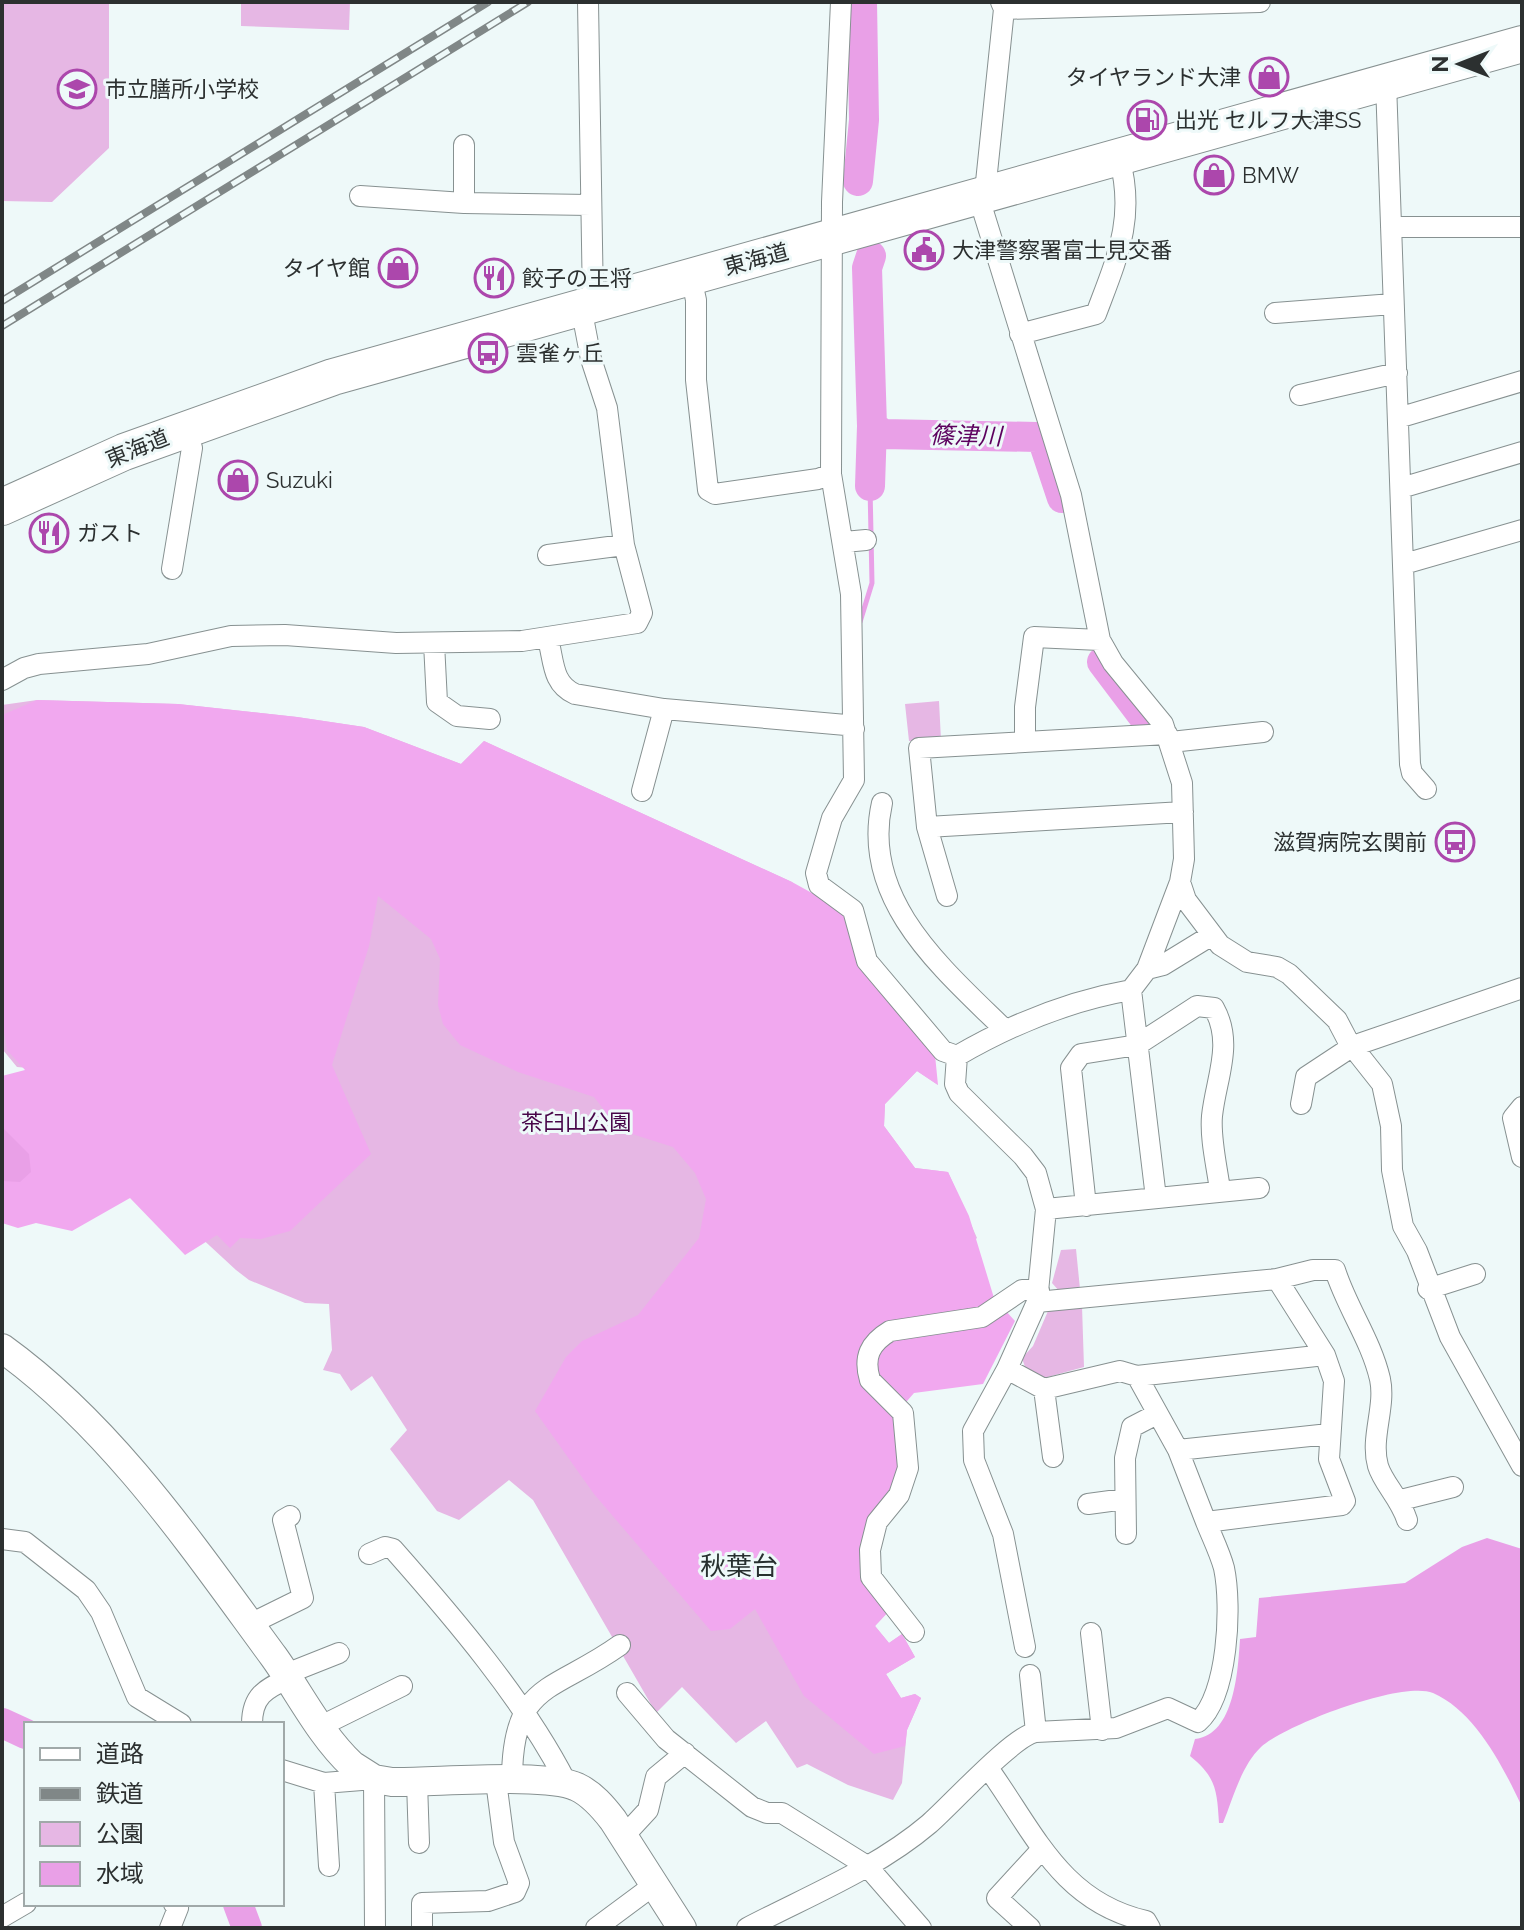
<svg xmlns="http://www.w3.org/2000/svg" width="1524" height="1930" viewBox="0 0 1524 1930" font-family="Raleway,'Noto Sans JP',sans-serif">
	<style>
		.green { fill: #e6b7e4 }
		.forest { fill: #f1a8ef }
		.water { fill: #e9a0e7 }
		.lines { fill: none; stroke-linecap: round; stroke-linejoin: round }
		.stream { stroke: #e9a0e7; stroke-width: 5 }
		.river { stroke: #e9a0e7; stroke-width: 30 }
		.street-casing { stroke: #879191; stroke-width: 22 }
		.secondary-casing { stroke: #879191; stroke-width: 30 }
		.highway-casing { stroke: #879191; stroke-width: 38 }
		.street { stroke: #fff; stroke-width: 20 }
		.secondary { stroke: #fff; stroke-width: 28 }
		.highway { stroke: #fff; stroke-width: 36 }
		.rail-casing { stroke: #808787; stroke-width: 8 }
		.rail { stroke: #eef9f9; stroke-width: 5; stroke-dasharray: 15; stroke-linecap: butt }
		.labels { text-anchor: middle; stroke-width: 6; stroke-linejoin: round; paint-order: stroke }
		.poi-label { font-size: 22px; fill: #2c3030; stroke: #eef9f9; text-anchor: start }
		.street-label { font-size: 22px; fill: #2c3030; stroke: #eef9f9 }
		.park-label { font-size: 22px; fill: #480649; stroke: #eef9f9 }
		.water-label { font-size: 24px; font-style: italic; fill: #5c005e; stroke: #eef9f9 }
		.quarter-label { font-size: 26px; fill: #27302f; stroke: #eef9f9 }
	</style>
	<rect width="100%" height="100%" fill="#eef9f9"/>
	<path class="green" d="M2,2H109V148L52,202L2,201Z
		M241,2H350L349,30L241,26Z
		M37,700L178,704L297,717L364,727L461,764L484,741L792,882L938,1085L917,1071L885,1104L884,1126L915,1168L948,1172L977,1238L886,1319L862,1541L889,1611L875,1626L889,1643L902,1634L915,1657L886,1674L901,1698L915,1694L921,1698L907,1730L902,1783L893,1800L848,1785L807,1764L797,1768L766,1721L736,1743L682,1687L656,1713L533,1500L509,1480L459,1520L437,1511L390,1449L407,1430L372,1376L351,1391L340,1374L323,1370L332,1350L329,1304L305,1303L249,1280L236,1270L197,1234L50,1070L17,1067L3,1050L2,705Z
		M939,701L941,740L909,741L905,704Z
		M1076,1249L1080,1289L1060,1292L1052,1283L1061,1250Z
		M1082,1306L1084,1367L1044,1378L1025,1367L1022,1358L1033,1346L1048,1311Z"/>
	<path class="forest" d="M37,700L178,704L297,717L364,727L461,764L484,741L792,882L839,908L935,1055L938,1085L917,1071L885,1104L884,1126L915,1168L948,1172L969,1216L994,1298L1015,1321L983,1384L914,1393L894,1416L902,1473L862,1541L889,1611L875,1626L889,1643L902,1634L915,1657L886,1674L901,1698L915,1694L921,1698L907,1730L905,1746L874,1754L804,1696L755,1609L730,1629L711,1631L594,1494L535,1411L566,1357L582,1341L638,1315L699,1238L706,1199L695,1173L673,1147L629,1133L612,1120L594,1097L518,1072L460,1045L443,1024L438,1005L440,959L431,939L378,896L369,946L332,1065L371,1154L290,1231L261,1239L240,1238L230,1248L217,1235L185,1255L130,1198L72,1231L36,1223L18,1228L2,1223V1076L25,1070L7,1050L2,1018V715Z"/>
	<path class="water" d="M2,1127L29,1154L31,1172L20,1182L2,1181Z
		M1487,1538L1522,1549V1807C1504,1768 1475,1711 1433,1693C1402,1680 1285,1725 1261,1747C1241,1766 1233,1799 1223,1823H1219C1217,1790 1216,1777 1190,1756L1195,1739C1235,1735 1238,1669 1240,1639L1256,1637L1259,1598L1405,1583L1462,1547Z"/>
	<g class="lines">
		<path class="stream" d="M860,622L872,583L870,486"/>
		<path class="river" d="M858,181L864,120L862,2
			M871,256L867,268L872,426L883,434L1037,437L1044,444L1062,498
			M870,486L872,426
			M1102,662L1145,719
			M2,1723L26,1734
			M238,1904L247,1928"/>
		<defs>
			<path id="street" d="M588,2L593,304
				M841,2L832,202L831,474L851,594L854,780L832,818L816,873L819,885L853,910L867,961L943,1051L957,1056
				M1001,2L1004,9L983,211L1071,495L1100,640L1113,663L1163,724L1182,783L1184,859L1180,882L1147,969L1131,990C1068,1001 1012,1024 957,1056L955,1084L959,1093L1023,1156L1036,1173L1046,1209L1037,1302L1007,1369L1044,1389L1120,1371L1137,1376L1325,1355
				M1004,9L1260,2
				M1386,83L1410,764L1412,773L1426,789
				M464,145V203
				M360,196L464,203L590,205
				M1391,227H1522
				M691,277L696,300V380L708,490L715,494L818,479L831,474
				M1275,313L1393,304
				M1020,334L1096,314C1117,258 1136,218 1119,157
				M1300,395L1397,373
				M1398,418L1522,381
				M1401,488L1522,452
				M844,542L866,540
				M548,555L624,545
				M1404,564L1522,530
				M172,569L192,448L185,428
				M548,639C554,661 552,684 575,694L664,709L846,725L854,729
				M434,643L437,702L457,716L490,719
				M2,680L24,668L39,664L148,654L231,636L285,635L396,643L522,641L637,623L642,613L624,545L607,408L591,359L581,307
				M1167,734L919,748L927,827L1183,812
				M1025,741V707L1034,637L1100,640
				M1171,742L1263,732
				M642,791L664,709
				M882,803C860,900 943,969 1005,1030
				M927,827L947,896
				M1180,882L1186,900L1220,945L1247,962L1277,967L1289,974L1337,1020L1348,1041L1382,1084L1391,1126L1392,1170L1403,1226L1417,1251L1450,1337L1522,1466
				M1147,969L1163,965L1212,935
				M1131,990L1156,1198
				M1301,1104L1306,1077L1353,1046L1522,988
				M1522,1107L1513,1118L1522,1157
				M1086,1206L1071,1068L1081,1054L1137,1045L1197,1006L1214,1008C1234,1044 1216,1078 1212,1116C1210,1139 1217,1167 1220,1190
				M1046,1209L1259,1188
				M1277,1279L1313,1270H1335C1347,1308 1371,1340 1380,1379C1386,1407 1370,1438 1378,1466C1383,1483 1400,1498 1407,1520
				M1428,1289L1475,1274
				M1037,1302L1277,1279L1325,1355L1334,1381L1329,1459L1345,1501L1342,1505L1206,1522L1178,1450L1137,1376
				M1007,1369L973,1431L974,1460L1003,1534L1025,1647
				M1044,1389L1053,1457
				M1178,1450L1329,1434
				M1401,1500L1453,1487
				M1088,1504L1125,1499
				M1126,1534L1125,1458L1132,1427L1157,1414
				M2,1539L25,1542L86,1590L101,1612L137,1697L181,1724
				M369,1554L385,1547L393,1549C454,1618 524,1700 566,1782
				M250,1624L303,1598L283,1520L290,1516
				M914,1632L871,1577L870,1550L877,1522L899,1495L908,1468L903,1413L870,1380C863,1357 870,1343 890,1331L982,1317L1022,1290H1039
				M1091,1633L1102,1730
				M286,1674L339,1653
				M627,1693L666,1739L752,1807L767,1813H782L867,1866L921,1928
				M252,1724C252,1696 265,1689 289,1678
				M321,1726L402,1686
				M1036,1732L1116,1728L1168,1708L1198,1722C1228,1696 1232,1606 1224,1568C1220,1553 1212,1537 1206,1522
				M988,1768C1034,1832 1061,1902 1146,1921L1150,1928
				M282,1770L324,1783L374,1779L375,1928
				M512,1780C512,1681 553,1693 620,1645
				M417,1782L419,1843
				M324,1783L329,1866
				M623,1837L648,1810L656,1777L685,1753
				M2,1917L26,1903
				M170,1928L178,1908L174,1904
				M422,1928V1903L488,1901L515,1892L519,1883L504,1842L496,1781
				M596,1928L654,1885
				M747,1928C808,1896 876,1869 929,1824C950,1806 1013,1736 1036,1732L1030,1675
				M1030,1928L997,1898L1042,1849"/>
			<path id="secondary" d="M2,1348C113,1428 193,1547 274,1657C299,1692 320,1735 352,1765L374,1779L392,1782C432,1783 547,1772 577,1787C592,1794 603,1807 613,1820L682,1928"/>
			<path id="highway" d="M2,507L124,452L333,377L1522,44"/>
		</defs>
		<use href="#street" class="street-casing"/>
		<use href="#secondary" class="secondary-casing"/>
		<use href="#highway" class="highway-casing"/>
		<use href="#street" class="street"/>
		<use href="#secondary" class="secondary"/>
		<use href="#highway" class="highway"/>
		<defs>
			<path id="rail" d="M2,301L488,2
				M2,326L528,2"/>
		</defs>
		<use href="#rail" class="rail-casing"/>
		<use href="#rail" class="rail"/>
	</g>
	<defs>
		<symbol id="shop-ring" viewBox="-11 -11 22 22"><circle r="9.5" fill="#eef9f9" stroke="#ac47ac" stroke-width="1.5"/><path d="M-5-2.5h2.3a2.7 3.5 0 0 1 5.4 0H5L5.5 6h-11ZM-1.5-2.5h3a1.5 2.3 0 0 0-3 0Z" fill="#ac47ac"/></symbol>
		<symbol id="school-ring" viewBox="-11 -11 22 22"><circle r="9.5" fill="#eef9f9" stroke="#ac47ac" stroke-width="1.5"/><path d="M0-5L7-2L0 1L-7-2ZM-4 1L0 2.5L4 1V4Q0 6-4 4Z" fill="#ac47ac"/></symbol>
		<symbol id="fuel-ring" viewBox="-11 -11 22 22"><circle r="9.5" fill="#eef9f9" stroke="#ac47ac" stroke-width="1.5"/><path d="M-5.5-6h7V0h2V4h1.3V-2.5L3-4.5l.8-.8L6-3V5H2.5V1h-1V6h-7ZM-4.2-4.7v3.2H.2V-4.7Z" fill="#ac47ac"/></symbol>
		<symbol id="civic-ring" viewBox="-11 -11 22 22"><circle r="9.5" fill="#eef9f9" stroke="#ac47ac" stroke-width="1.5"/><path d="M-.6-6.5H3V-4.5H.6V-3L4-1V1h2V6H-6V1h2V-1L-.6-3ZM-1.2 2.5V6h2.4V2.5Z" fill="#ac47ac"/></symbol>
		<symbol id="restaurant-ring" viewBox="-11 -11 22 22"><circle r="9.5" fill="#eef9f9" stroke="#ac47ac" stroke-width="1.5"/><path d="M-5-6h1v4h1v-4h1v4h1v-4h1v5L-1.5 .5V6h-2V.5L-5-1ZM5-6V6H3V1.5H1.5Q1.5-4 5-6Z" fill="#ac47ac"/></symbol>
		<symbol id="bus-ring" viewBox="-11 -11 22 22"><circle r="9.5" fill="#eef9f9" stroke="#ac47ac" stroke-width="1.5"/><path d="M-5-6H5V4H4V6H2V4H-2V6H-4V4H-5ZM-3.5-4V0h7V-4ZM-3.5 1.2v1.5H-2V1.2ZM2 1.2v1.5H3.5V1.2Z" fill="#ac47ac"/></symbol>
	</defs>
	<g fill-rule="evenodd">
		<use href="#shop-ring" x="1247" y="55" width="44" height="44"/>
		<use href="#school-ring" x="55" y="67" width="44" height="44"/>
		<use href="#fuel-ring" x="1125" y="98" width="44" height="44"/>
		<use href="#shop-ring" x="1192" y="153" width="44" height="44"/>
		<use href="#civic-ring" x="902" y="228" width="44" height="44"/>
		<use href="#shop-ring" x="376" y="246" width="44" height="44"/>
		<use href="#restaurant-ring" x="472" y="256" width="44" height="44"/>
		<use href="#bus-ring" x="466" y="331" width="44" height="44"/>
		<use href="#shop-ring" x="216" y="458" width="44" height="44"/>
		<use href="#restaurant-ring" x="27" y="511" width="44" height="44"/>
		<use href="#bus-ring" x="1433" y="820" width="44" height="44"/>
	</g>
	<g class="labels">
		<g class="poi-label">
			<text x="1241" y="85" text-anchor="end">タイヤランド大津</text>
			<text x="105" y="97">市立膳所小学校</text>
			<text x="1175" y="128">出光 セルフ大津SS</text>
			<text x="1242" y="183">BMW</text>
			<text x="952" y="258">大津警察署富士見交番</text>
			<text x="370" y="276" text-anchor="end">タイヤ館</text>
			<text x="522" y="286">餃子の王将</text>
			<text x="516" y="361">雲雀ヶ丘</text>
			<text x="266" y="488">Suzuki</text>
			<text x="77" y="541">ガスト</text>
			<text x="1427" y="850" text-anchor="end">滋賀病院玄関前</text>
		</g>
		<g class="street-label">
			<text transform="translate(756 259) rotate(-15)" y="8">東海道</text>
			<text transform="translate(137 448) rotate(-22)" y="8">東海道</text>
		</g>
		<g class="park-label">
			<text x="576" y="1130">茶臼山公園</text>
		</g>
		<g class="water-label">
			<text transform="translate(966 436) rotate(1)" y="8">篠津川</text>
		</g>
		<g class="quarter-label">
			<text x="739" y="1575">秋葉台</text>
		</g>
	</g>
	<rect width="1524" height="1930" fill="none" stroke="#2c3030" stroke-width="8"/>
	<rect x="24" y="1722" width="260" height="184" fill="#eef9f9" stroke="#a0a9a9" stroke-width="2"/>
	<rect x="40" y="1748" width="40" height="12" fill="#ffffff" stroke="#a0a9a9" stroke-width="2"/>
	<text x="96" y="1762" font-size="24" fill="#2c3030">道路</text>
	<rect x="40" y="1788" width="40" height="12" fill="#808787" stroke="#a0a9a9" stroke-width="2"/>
	<text x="96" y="1802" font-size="24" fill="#2c3030">鉄道</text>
	<rect x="40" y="1822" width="40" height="24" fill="#e6b7e4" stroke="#a0a9a9" stroke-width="2"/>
	<text x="96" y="1842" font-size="24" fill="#2c3030">公園</text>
	<rect x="40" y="1862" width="40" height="24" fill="#e9a0e7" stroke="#a0a9a9" stroke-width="2"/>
	<text x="96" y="1882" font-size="24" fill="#2c3030">水域</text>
	<g transform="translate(1460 64) rotate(270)" stroke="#eef9f9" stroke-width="6" paint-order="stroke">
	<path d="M0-6L14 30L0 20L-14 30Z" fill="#2c3030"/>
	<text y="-12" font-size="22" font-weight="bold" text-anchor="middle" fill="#2c3030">N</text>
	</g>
</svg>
